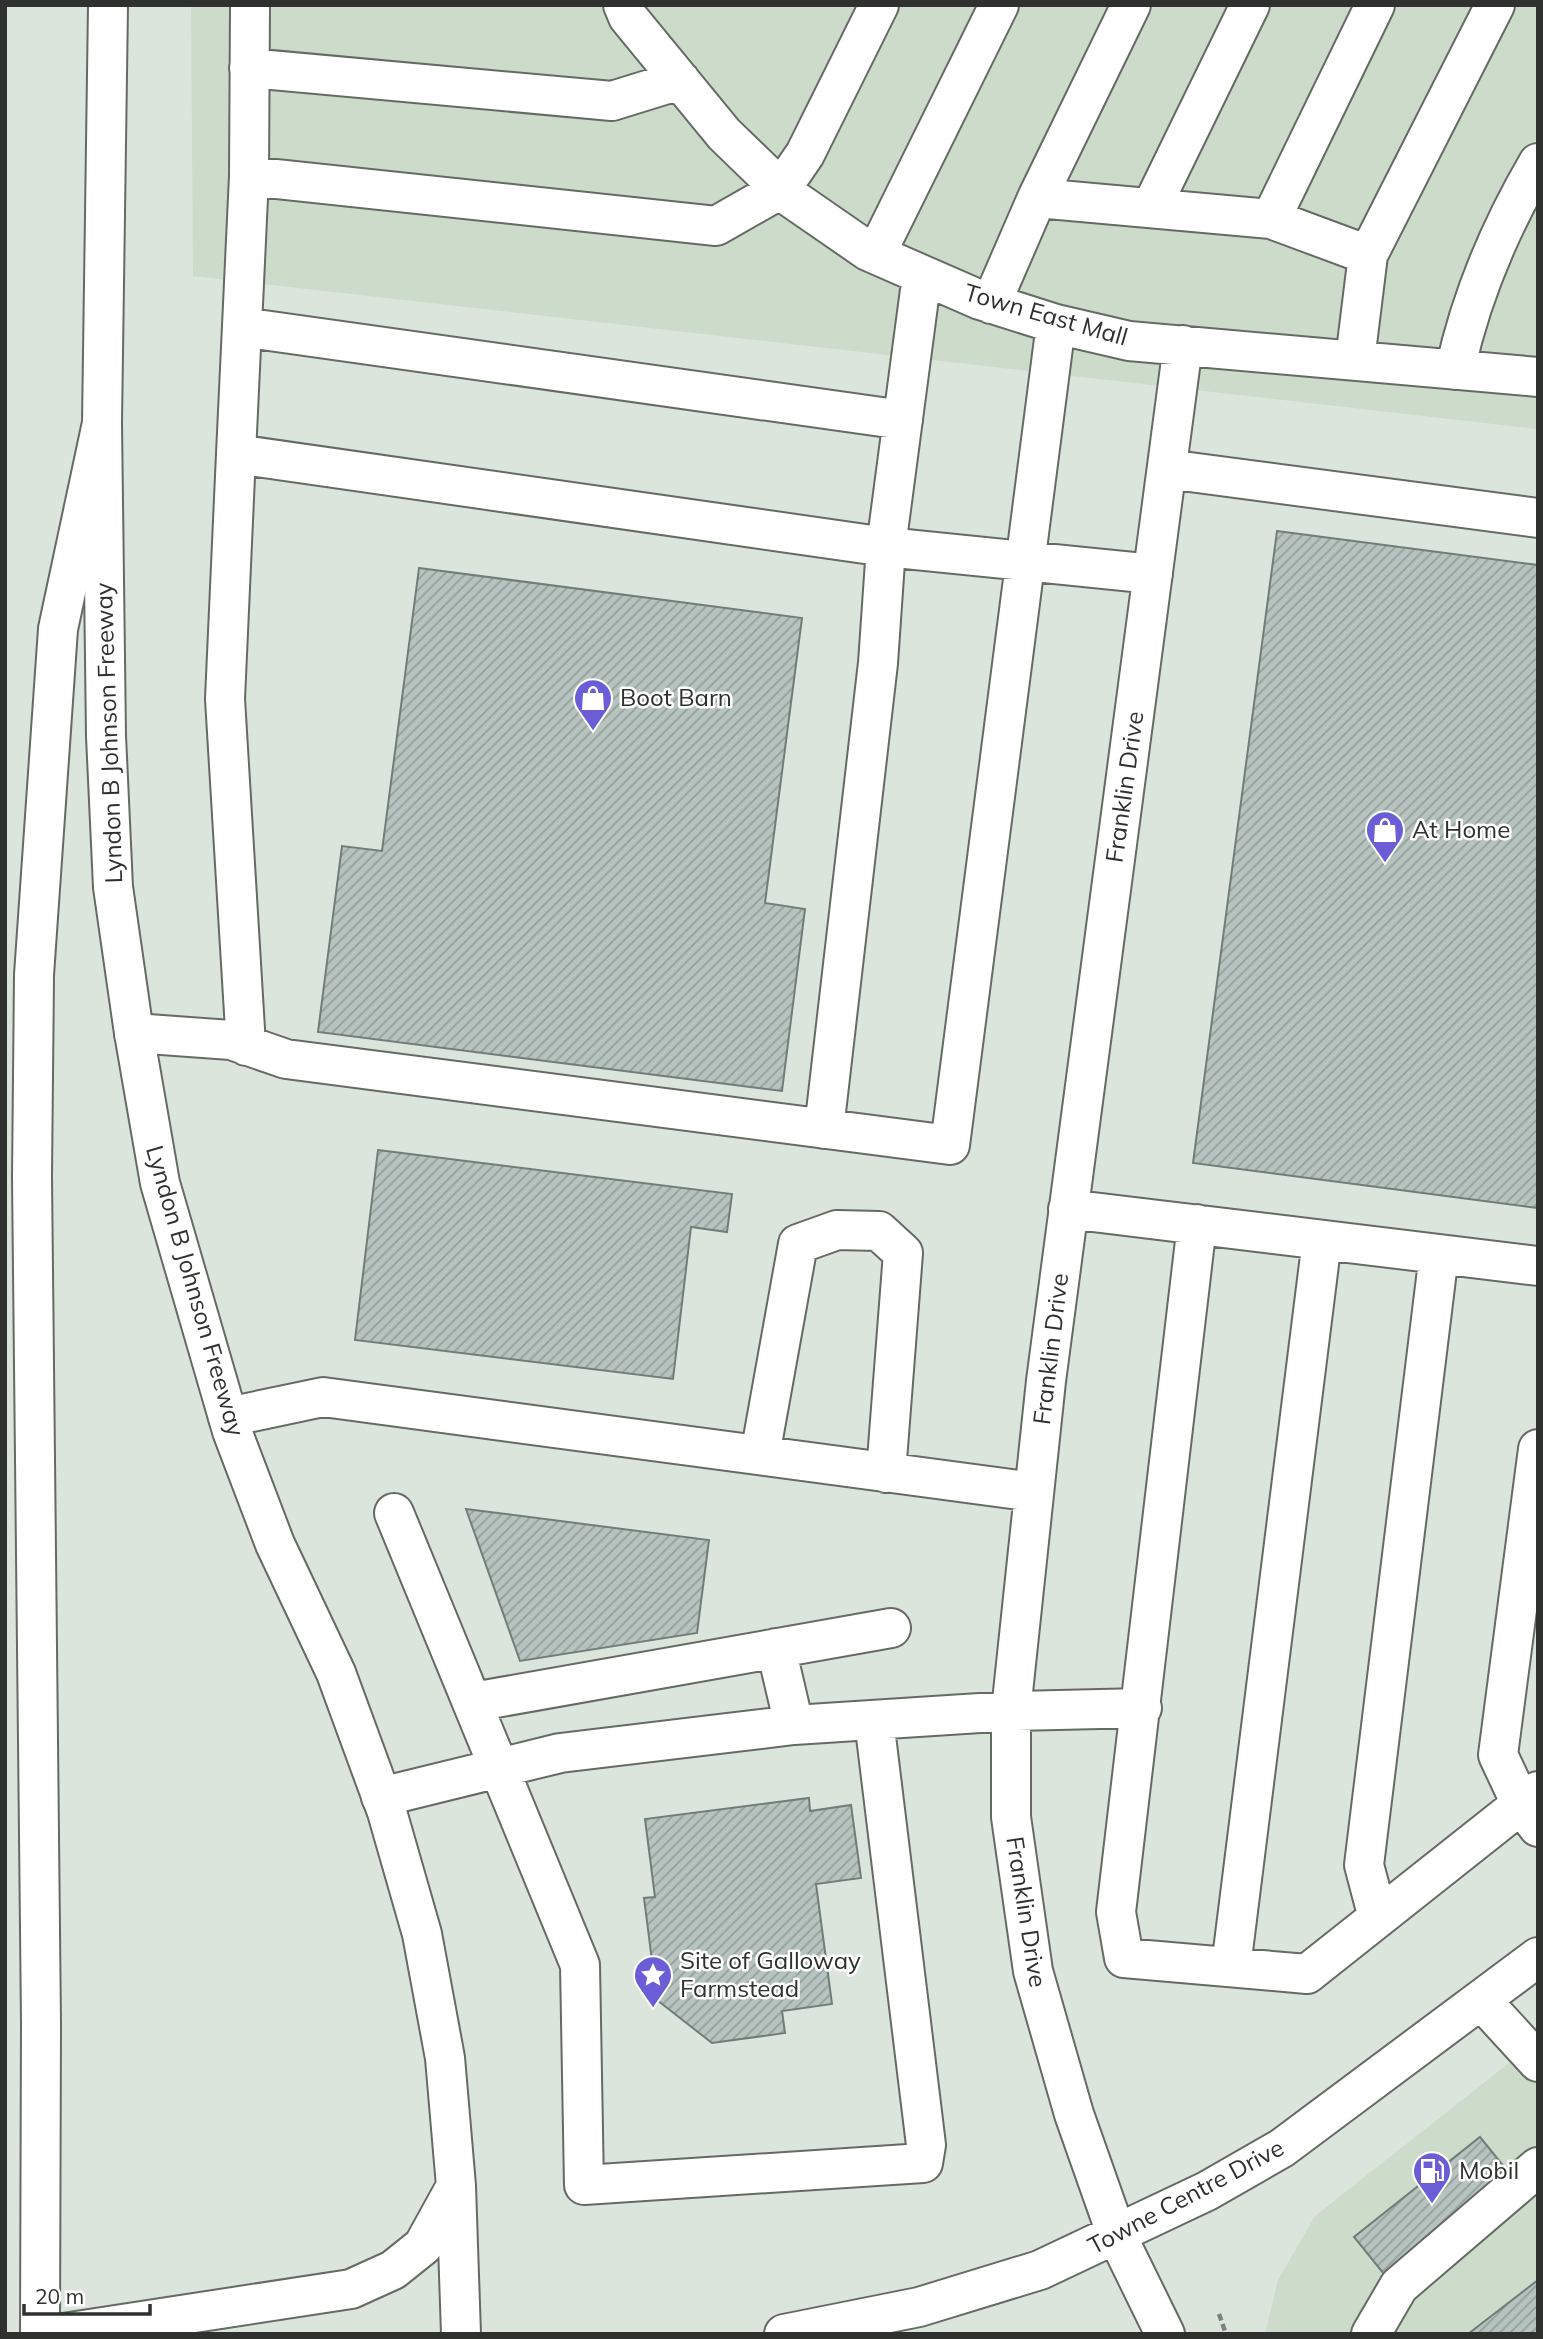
<svg xmlns="http://www.w3.org/2000/svg" width="1543" height="2339" viewBox="0 0 1543 2339" font-family="Mulish,sans-serif">
	<style>
		.built { fill: #cddbcb }
		.building { fill: url(#building-hatch); stroke: #717d79; stroke-width: 2 }
		.lines { fill: none; stroke-linecap: round; stroke-linejoin: round }
		.minor-casing { stroke: #646b63; stroke-width: 42 }
		.major-casing { stroke: #646b63; stroke-width: 42 }
		.highway-casing { stroke: #646b63; stroke-width: 42 }
		.path { stroke: #7d837d; stroke-width: 4.5; stroke-dasharray: 7 3.5; stroke-linecap: butt }
		.minor { stroke: #fff; stroke-width: 38 }
		.major { stroke: #fff; stroke-width: 38 }
		.highway { stroke: #fff; stroke-width: 38 }
		.labels { text-anchor: middle; stroke-width: 5; stroke-linejoin: round; paint-order: stroke }
		.street-label { font-size: 24px; fill: #2e312e; stroke: #fff }
		.poi-label { font-size: 24px; fill: #2e312e; stroke: #fff; text-anchor: start }
	</style>
	<defs>
		<pattern id="building-hatch" width="6" height="6" patternUnits="userSpaceOnUse" patternTransform="scale(1.75)"><rect width="6" height="6" fill="#b6c3be"/><path d="M-1 1l2-2M0 6l6-6M5 7l2-2" fill="none" stroke="#949f9b"/></pattern>
	</defs>
	<rect width="100%" height="100%" fill="#dce5db"/>
	<path class="built" d="M191,5H1538V429L193,276Z
		M1538,2040V2334H1265L1278,2280L1315,2216Z"/>
	<path class="building" d="M1277,531L1538,565V1208L1193,1163Z
		M419,568L802,618L765,903L805,909L782,1091L318,1032L342,846L382,851Z
		M378,1150L732,1194L727,1232L691,1227L673,1379L355,1340Z
		M466,1509L709,1540L697,1633L520,1661Z
		M809,1798L810,1811L851,1805L861,1878L816,1884L832,2004L782,2011L785,2033L712,2043L657,2000L644,1898L655,1897L645,1819Z
		M1480,2137L1510,2174L1384,2274L1354,2237Z
		M1538,2280V2334H1468Z"/>
	<g class="lines">
		<defs>
			<path id="minor" d="M623,5L628,17L724,134L787,195L868,251L980,300L1056,324L1129,341L1538,377
				M249,68L612,101L680,80
				M249,176L716,226L781,189L805,154L879,5
				M1037,198L1271,219L1368,255L1355,360
				M1151,208L1250,5
				M1271,219L1375,5
				M876,254L999,5
				M1368,255L1495,5
				M922,275L886,547L1153,574
				M991,304L1037,198L1131,5
				M242,327L903,420
				M1455,370C1471,296 1500,228 1538,163
				M236,454L249,176L250,5
				M1167,469L1538,518
				M134,1033L231,1040L286,1059L950,1145L1056,324
				M246,1046L225,699L236,454L886,547L878,663L824,1129
				M1068,1209L1538,1266
				M1197,1224L1116,1912L1124,1958L1307,1974L1538,1791
				M228,1417L323,1397L1034,1492
				M1538,1449L1498,1755L1521,1804L1538,1827
				M760,1455L798,1244L837,1230L879,1231L903,1253L886,1473
				M394,1513L580,1965L584,2185L923,2163L926,2145L874,1720
				M776,1648L794,1725
				M473,1702L891,1628
				M381,1797L560,1753L794,1725L1011,1711L1142,1708
				M1378,1918L1364,1865L1439,1254
				M1231,1967L1322,1240
				M1482,2001L1538,2062
				M784,2334L919,2307L1040,2270L1207,2191L1282,2148L1538,1957
				M1165,2334L1117,2236L1074,2114L1033,1971L1011,1817V1711L1046,1381L1183,345
				M1371,2334L1399,2286L1538,2167"/>
			<path id="major" d="M108,5L102,423L106,736L113,887L134,1033L160,1183L232,1431L275,1544L336,1673L387,1812L422,1934L445,2058L456,2186L461,2334
				M57,2334L351,2289L393,2270L423,2246L456,2186"/>
			<path id="highway" d="M40,2334L41,2023L32,1177L34,975L58,629L102,423"/>
		</defs>
		<use href="#minor" class="minor-casing"/>
		<use href="#major" class="major-casing"/>
		<use href="#highway" class="highway-casing"/>
		<path class="path" d="M1219,2314L1226,2334"/>
		<use href="#minor" class="minor"/>
		<use href="#major" class="major"/>
		<use href="#highway" class="highway"/>
	</g>
	<defs>
		<symbol id="shop-pin" viewBox="-11 -11 22 30"><path d="M0 17L-7.5 6A9.5 9.5 0 1 1 7.5 6Z" fill="#6b5dd6" stroke="#fff"/><path d="M-5-2.5h2.3a2.7 3.5 0 0 1 5.4 0H5L5.5 6h-11ZM-1.5-2.5h3a1.5 2.3 0 0 0-3 0Z" fill="#fff"/></symbol>
		<symbol id="sight-pin" viewBox="-11 -11 22 30"><path d="M0 17L-7.5 6A9.5 9.5 0 1 1 7.5 6Z" fill="#6b5dd6" stroke="#fff"/><path d="M0-6L1.8-2.2L6-1.7L2.9 1.2L3.7 5.4L0 3.3L-3.7 5.4L-2.9 1.2L-6-1.7L-1.8-2.2Z" fill="#fff"/></symbol>
		<symbol id="fuel-pin" viewBox="-11 -11 22 30"><path d="M0 17L-7.5 6A9.5 9.5 0 1 1 7.5 6Z" fill="#6b5dd6" stroke="#fff"/><path d="M-5.5-6h7V0h2V4h1.3V-2.5L3-4.5l.8-.8L6-3V5H2.5V1h-1V6h-7ZM-4.2-4.7v3.2H.2V-4.7Z" fill="#fff"/></symbol>
	</defs>
	<g fill-rule="evenodd">
		<use href="#shop-pin" x="571" y="676" width="44" height="60"/>
		<use href="#shop-pin" x="1363" y="808" width="44" height="60"/>
		<use href="#sight-pin" x="631" y="1953" width="44" height="60"/>
		<use href="#fuel-pin" x="1410" y="2149" width="44" height="60"/>
	</g>
	<g class="labels">
		<g class="street-label">
			<text transform="translate(1046 315) rotate(16)" y="8">Town East Mall</text>
			<text transform="translate(109 733) rotate(-92)" y="8">Lyndon B Johnson Freeway</text>
			<text transform="translate(1125 787) rotate(-82)" y="8">Franklin Drive</text>
			<text transform="translate(195 1291) rotate(74)" y="8">Lyndon B Johnson Freeway</text>
			<text transform="translate(1051 1349) rotate(-83)" y="8">Franklin Drive</text>
			<text transform="translate(1026 1912) rotate(81)" y="8">Franklin Drive</text>
			<text transform="translate(1186 2197) rotate(-28)" y="8">Towne Centre Drive</text>
		</g>
		<g class="poi-label">
			<text x="620" y="706">Boot Barn</text>
			<text x="1412" y="838">At Home</text>
			<text x="680" y="1969">Site of Galloway<tspan x="680" dy="28">Farmstead</tspan></text>
			<text x="1459" y="2179">Mobil</text>
		</g>
	</g>
	<rect width="1543" height="2339" fill="none" stroke="#2e312e" stroke-width="14"/>
	<path d="M24 2304v10h126v-10" fill="none" stroke="#2e312e" stroke-width="3.5"/>
	<text x="35" y="2304" font-size="21" fill="#2e312e" stroke="#ffffff" stroke-width="5" paint-order="stroke">20 m</text>
</svg>
